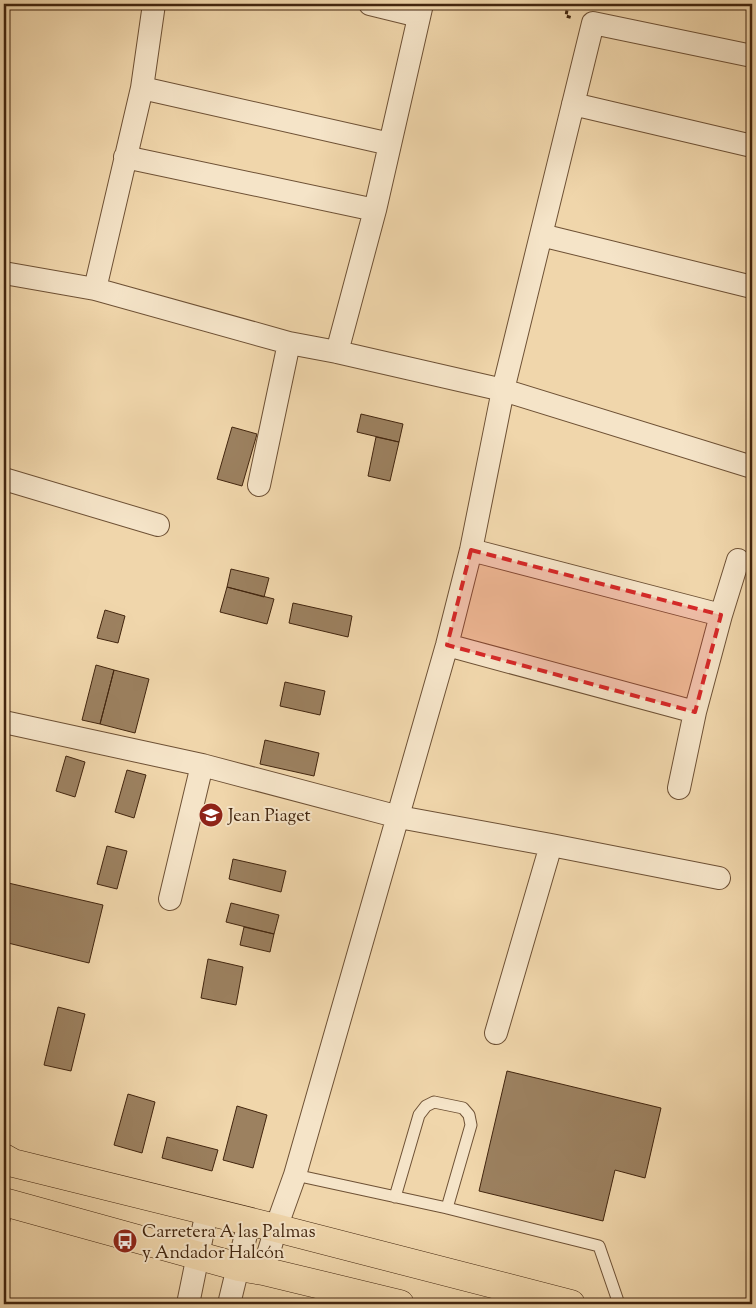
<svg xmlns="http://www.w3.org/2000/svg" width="756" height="1308" viewBox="0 0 756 1308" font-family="'Sorts Mill Goudy',serif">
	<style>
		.building { fill: #9c8160; stroke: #42250e }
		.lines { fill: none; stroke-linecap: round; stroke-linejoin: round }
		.lane-casing { stroke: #6e5135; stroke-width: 13 }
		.street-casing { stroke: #6e5135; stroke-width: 24 }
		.primary-casing { stroke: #42250e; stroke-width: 29 }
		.path { stroke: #42250e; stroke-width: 3; stroke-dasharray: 4 2.5; stroke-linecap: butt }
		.lane { stroke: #f5e4c8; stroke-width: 11 }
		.street { stroke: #f5e4c8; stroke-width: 22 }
		.primary { stroke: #f0d6ab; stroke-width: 28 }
		.marked { fill: #d62828; fill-opacity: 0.2; stroke: #d62828; stroke-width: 4; stroke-dasharray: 10 6; stroke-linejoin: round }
		.labels { text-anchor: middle; stroke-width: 4; stroke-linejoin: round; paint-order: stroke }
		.poi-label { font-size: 18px; fill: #42250e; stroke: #f5e4c8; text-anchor: start }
	</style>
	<rect width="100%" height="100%" fill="#f0d6ab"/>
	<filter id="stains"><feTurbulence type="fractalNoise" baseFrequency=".004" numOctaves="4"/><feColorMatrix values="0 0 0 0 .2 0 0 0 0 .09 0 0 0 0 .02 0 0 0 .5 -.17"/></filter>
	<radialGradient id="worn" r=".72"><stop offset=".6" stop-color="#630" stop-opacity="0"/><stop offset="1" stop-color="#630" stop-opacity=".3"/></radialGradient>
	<path class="building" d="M361,414L403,424L399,442L357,432Z
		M232,427L257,434L242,486L217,479Z
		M376,437L399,442L390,481L368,476Z
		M231,569L269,578L264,597L227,587Z
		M227,587L274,599L267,624L220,612Z
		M293,603L352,616L348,637L289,623Z
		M105,610L125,616L118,643L97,638Z
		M96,665L114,670L100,724L82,720Z
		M114,670L149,679L135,733L100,724Z
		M285,682L325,691L320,715L280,706Z
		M265,740L319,753L314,776L260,764Z
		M66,756L85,762L75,797L56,791Z
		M127,770L146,775L134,818L115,812Z
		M107,846L127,851L117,889L97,884Z
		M233,859L286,871L281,892L229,879Z
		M4,882L103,905L89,963L4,942Z
		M231,903L279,915L274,934L226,922Z
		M244,927L274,934L270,952L240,945Z
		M208,959L243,967L236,1005L201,998Z
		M58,1007L85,1014L71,1071L44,1065Z
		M507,1071L661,1108L645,1178L615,1170L603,1221L479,1191Z
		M128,1094L155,1102L142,1153L114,1145Z
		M237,1106L267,1115L253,1168L223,1160Z
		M167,1137L218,1150L212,1171L162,1158Z"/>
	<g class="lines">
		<defs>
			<path id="lane" d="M295,1175L447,1208L599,1246L619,1304
				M395,1197L419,1115L426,1106L434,1102L463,1108L469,1115L471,1125L447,1208
				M4,1220L8,1203"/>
			<path id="street" d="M370,4L419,16
				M142,88L390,144
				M573,104L752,146
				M125,157L375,210
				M541,235L752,287
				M4,273L95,289L289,343L337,352L503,390L752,467
				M95,289L142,88L154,4
				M337,352L375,210L422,4
				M4,479L158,525
				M259,485L289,343
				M471,550L721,615
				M447,645L695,712
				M4,722L202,765L399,817L551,845L719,878
				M679,788L695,712L721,615L738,560
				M170,899L202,765
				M496,1033L551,845
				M263,1271L276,1228L295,1175L447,645L471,550L503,390L593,23L752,56
				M188,1304L207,1211
				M229,1304L249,1222"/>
			<path id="primary" d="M4,1158L13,1163L276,1228L571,1304
				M4,1202L239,1267L263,1271L400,1304"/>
		</defs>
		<use href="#lane" class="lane-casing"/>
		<use href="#street" class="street-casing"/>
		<use href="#primary" class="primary-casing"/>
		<path class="path" d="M568,4L566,16L573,18"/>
		<use href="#lane" class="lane"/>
		<use href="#street" class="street"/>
		<use href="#primary" class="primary"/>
	</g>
	<path class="marked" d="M471,550L721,615L695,712L447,645Z"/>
	<defs>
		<symbol id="school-disc" viewBox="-11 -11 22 22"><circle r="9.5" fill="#8f2418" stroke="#f5e4c8"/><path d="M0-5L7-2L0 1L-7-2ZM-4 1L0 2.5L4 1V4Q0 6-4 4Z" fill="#fff"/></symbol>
		<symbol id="bus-disc" viewBox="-11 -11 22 22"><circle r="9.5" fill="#8f2418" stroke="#f5e4c8"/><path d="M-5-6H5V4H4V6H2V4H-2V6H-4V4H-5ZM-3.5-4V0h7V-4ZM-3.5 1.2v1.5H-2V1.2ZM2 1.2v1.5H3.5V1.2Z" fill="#fff"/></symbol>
	</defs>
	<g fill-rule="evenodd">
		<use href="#school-disc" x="197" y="801" width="28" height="28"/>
		<use href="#bus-disc" x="111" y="1227" width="28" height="28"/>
	</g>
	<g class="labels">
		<g class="poi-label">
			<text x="228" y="821">Jean Piaget</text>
			<text x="142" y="1237">Carretera A las Palmas<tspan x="142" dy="21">y Andador Halcón</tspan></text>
		</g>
	</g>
	<rect width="756" height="1308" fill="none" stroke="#f0d6ab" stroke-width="20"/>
	<rect x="5" y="5" width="746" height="1298" fill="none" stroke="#42250e" stroke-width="2.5"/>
	<rect x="10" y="10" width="736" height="1288" fill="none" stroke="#42250e"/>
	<rect width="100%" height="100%" filter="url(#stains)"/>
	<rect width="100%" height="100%" fill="url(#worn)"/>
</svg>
